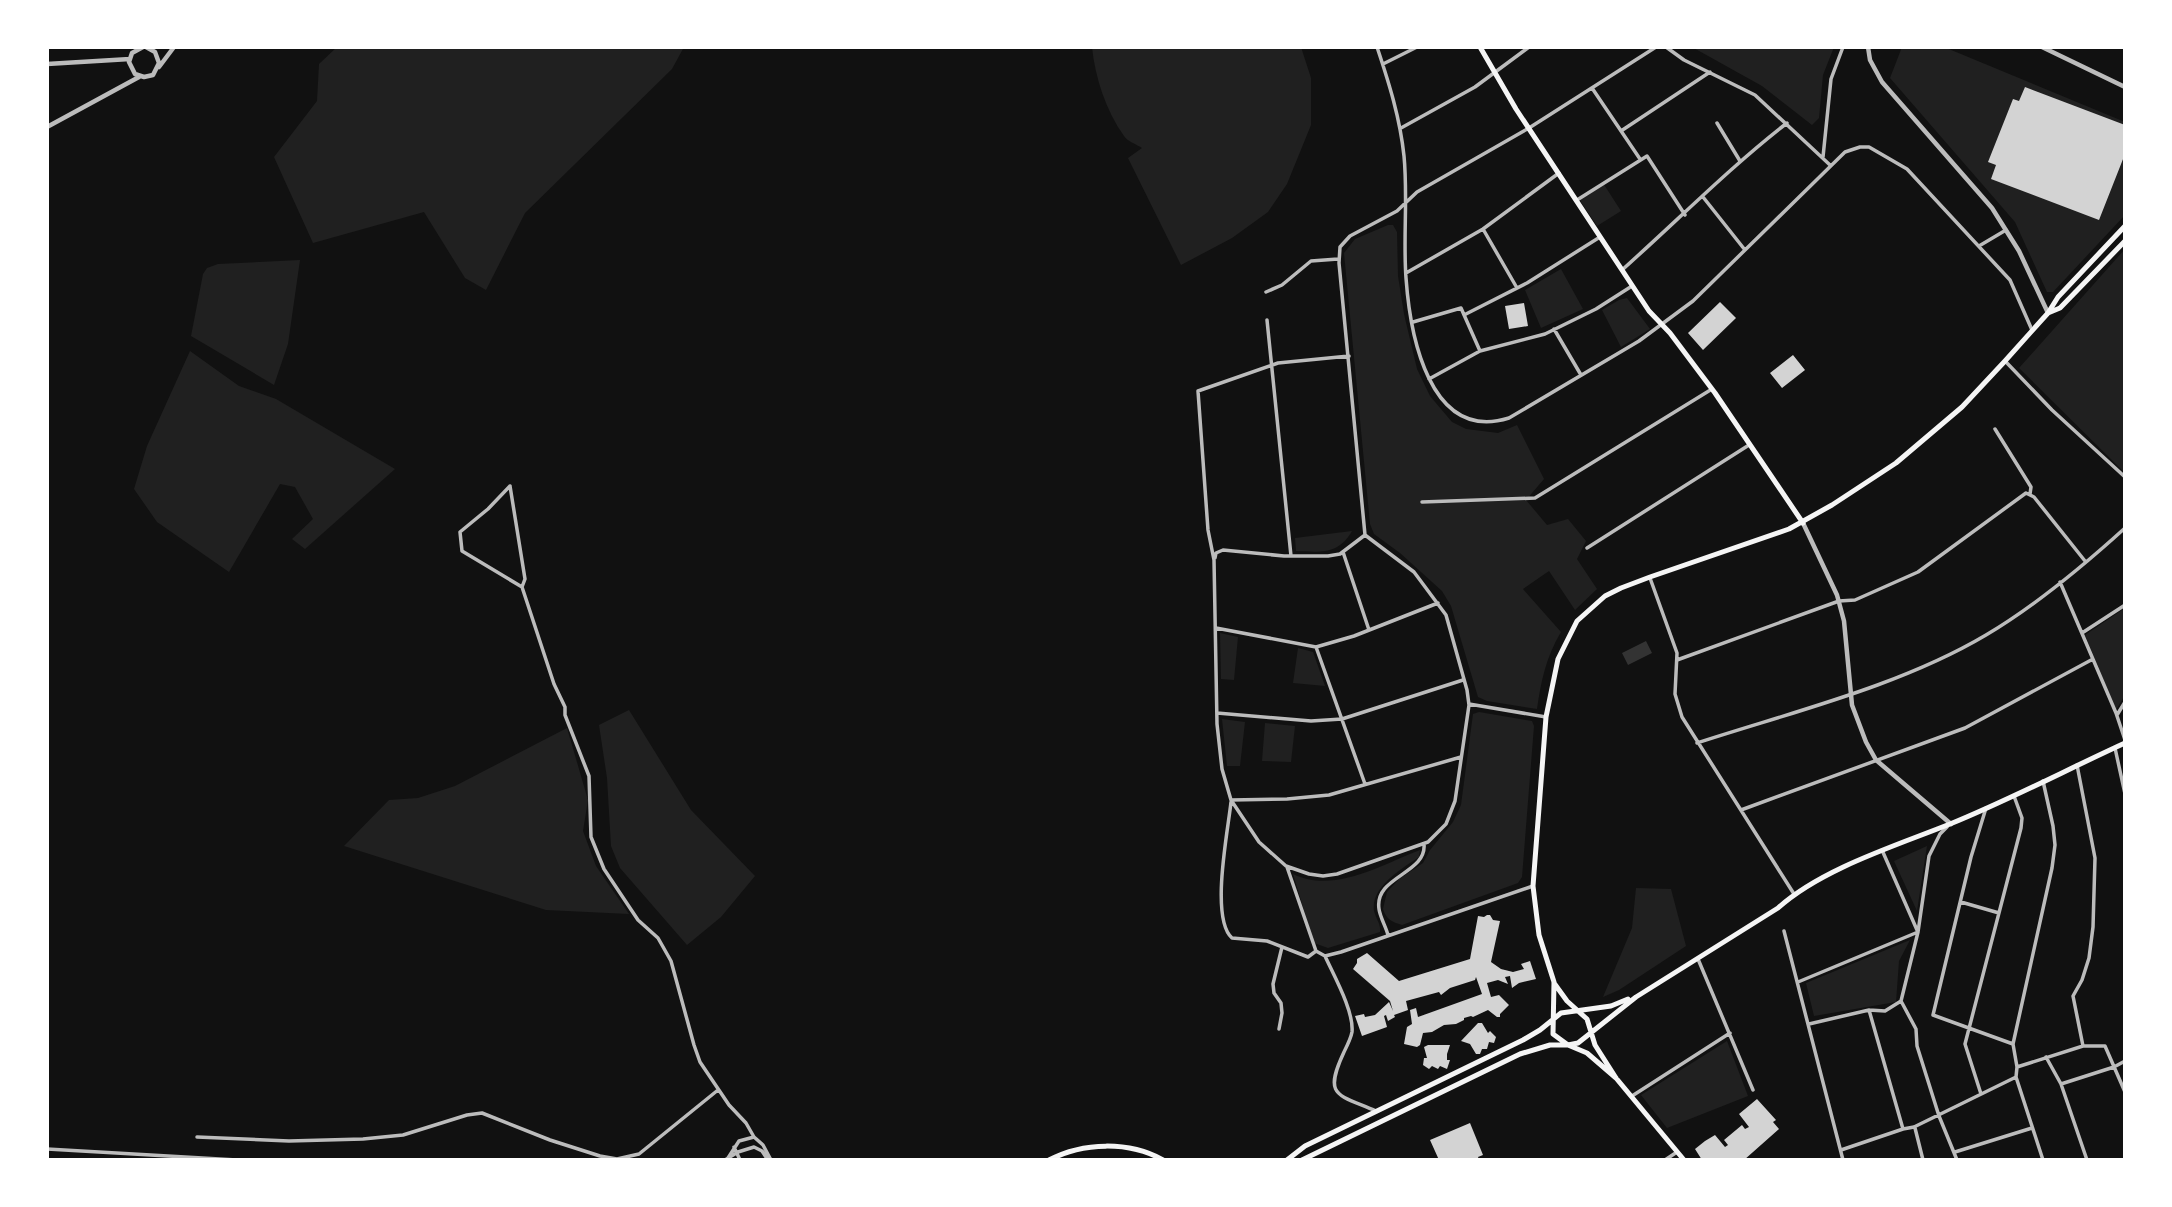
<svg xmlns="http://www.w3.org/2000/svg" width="2172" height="1207" viewBox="0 0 2172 1207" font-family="Barlow,sans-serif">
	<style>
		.green { fill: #202020 }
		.water { fill: #333 }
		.building { fill: #d3d3d3 }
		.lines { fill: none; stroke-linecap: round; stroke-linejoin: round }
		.minor { stroke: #bcbcbc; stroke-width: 3.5 }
		.tertiary { stroke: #bcbcbc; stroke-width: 4.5 }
		.secondary { stroke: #f5f5f5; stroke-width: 5 }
	</style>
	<rect width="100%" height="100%" fill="#111"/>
	<path class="green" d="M337,47H684L672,69L525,213L486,290L465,278L424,212L313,243L274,157L317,101L319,64Z
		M1092,47H1301L1311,78V125L1287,184L1268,212L1232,238L1181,265L1128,158L1142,148C1136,144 1127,141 1124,136C1106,111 1095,77 1092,47Z
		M1692,47H1834L1823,75L1819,118L1812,125L1762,86Z
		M1902,47H1944L2125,122V215L2053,292H2047L2015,222L1890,78Z
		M1603,183L1621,211L1597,226L1579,199Z
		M1388,225H1393L1397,232L1398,276L1404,314L1417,369L1430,396L1452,422L1466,429L1498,433L1517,425L1544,479L1526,500L1547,525L1568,519L1586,541L1577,559L1597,589L1575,610L1549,571L1523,589L1561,632C1546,657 1541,681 1537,709L1487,701L1478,697L1451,606L1442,591L1400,553L1374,534L1370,524L1344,253L1355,239Z
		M2125,249V473L2019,368Z
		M300,260L288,344L274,385L191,336L203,274L207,268L218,264Z
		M1561,269L1583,309L1541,328L1525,290Z
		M1627,298L1650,329L1621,347L1602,310L1619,300Z
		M190,351L239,386L276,399L395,469L305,549L292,539L313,519L295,487L280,484L229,572L157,522L134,489L147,446Z
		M1352,531C1338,555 1321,552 1296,551L1295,538Z
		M2125,608V695L2116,710L2085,635Z
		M1220,633L1238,637L1234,680L1221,679Z
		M1298,648L1313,652L1325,686L1293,683Z
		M629,710L691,810L755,876L721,917L687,945L620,868L611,846L607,778L599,725Z
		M1479,712L1532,721L1534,726L1522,877L1518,883L1402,925C1392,922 1386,919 1383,909L1387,892L1399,879L1423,863L1430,850L1453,822L1461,805L1473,714Z
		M1222,719L1245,722L1240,766H1227Z
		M1265,723L1295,726L1291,762L1262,761Z
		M567,728L588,800L583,831L596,866L629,914L546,910L344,846L389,800L418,798L455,786Z
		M1927,846L1917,911L1894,861Z
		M1420,850L1419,857C1403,868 1370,887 1374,911C1376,919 1381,924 1380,932L1328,948L1314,943L1293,874C1334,894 1381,865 1420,850Z
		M1636,888L1671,889L1686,946L1619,990L1603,997L1632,928Z
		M1910,940L1899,961L1896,1002L1814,1016L1806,983Z
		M1727,1041L1748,1096L1667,1128L1641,1095Z"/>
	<path class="water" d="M1646,641L1652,653L1628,665L1622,653Z"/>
	<path class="building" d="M2025,87L2125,125V154L2099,220L1991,179L1996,165L1988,162L2013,99L2019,101Z
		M1720,302L1736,318L1703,350L1688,333Z
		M1524,303L1528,326L1509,329L1505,306Z
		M1793,355L1805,370L1782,388L1770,373Z
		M1487,915H1490L1493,920L1500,921L1491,962L1501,969L1513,972L1524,969L1521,964L1530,961L1536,979L1519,983L1512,988L1510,976L1505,977L1508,984L1498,980L1487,983L1491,997L1499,995L1509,1005L1500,1014V1017H1497L1488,1010L1473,1017L1471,1016L1464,1018V1020L1456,1024L1444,1025L1432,1032L1423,1033L1420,1045L1417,1047L1404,1044L1407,1027L1412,1024L1410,1010L1416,1008L1418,1017L1482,994L1476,977L1475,980L1450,988L1441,995L1439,992L1406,1001L1408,1010L1394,1015L1395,1017L1388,1021L1386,1015L1384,1016L1387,1027L1362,1036L1355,1016L1364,1014L1365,1017L1375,1015L1389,1002L1393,1011L1390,1001L1353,969L1357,963V959L1367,953L1399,981L1470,959L1478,916L1484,917Z
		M1478,1023H1482L1488,1033L1490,1031L1496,1037L1494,1043L1489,1042L1487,1049H1482L1480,1054H1476L1470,1044L1461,1041Z
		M1428,1045H1450L1447,1054V1060H1450L1447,1069L1440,1066L1438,1069L1432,1066L1429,1069L1423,1065L1424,1058H1427L1424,1047Z
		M1757,1099L1776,1120L1773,1122L1779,1129L1744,1160H1702L1695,1149L1705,1141L1715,1135L1725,1147L1728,1145L1724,1140L1742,1125L1745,1129L1749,1127L1739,1114Z
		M1470,1123L1483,1155L1478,1157L1479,1160H1439L1430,1140Z"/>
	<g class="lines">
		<path class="minor" d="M1377,47C1389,83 1400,118 1404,156C1408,197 1403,238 1406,278C1410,334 1429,443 1509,418L1639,341L1693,301L1845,152L1860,147H1869L1907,169L2010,280L2032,330
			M1666,47L1684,60L1755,95L1830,165
			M1383,64L1417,47
			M1592,88L1640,159
			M1717,123L1740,161
			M1401,128L1475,87L1529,47
			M1621,131L1710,72
			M1823,157L1831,79L1843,47
			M1703,197L1745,250
			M1577,200L1647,156L1685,215
			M1483,229L1517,288
			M1979,246L2006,230
			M1622,270C1677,221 1729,168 1787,123
			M1406,273L1483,229L1559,173
			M1266,292L1282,285L1311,261L1338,259
			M1464,315L1527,283L1600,237
			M1267,320L1291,556
			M1413,322L1461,308L1480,351L1429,379
			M1554,329L1581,375
			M1480,351L1545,334L1596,309L1632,286
			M1349,356L1278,363L1198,391L1208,530L1214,560L1217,724L1222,769L1231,800L1259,842L1286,866L1309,874L1323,876L1337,874L1428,842L1446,824L1455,801L1469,705L1467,690L1446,615L1414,572L1365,535
			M2006,362L2052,410L2125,477
			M1995,429L2031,487L2030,494
			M510,486L525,579L522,587L554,684L565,707V715L589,776L591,837L604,869L638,920L658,938L671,961L694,1045L700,1062L729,1105L746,1123L754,1137
			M510,486L488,509L460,532L462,551L522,587
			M1422,502L1535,498L1712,389
			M1365,535L1339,263L1340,247L1350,236L1397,211L1417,192L1529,128L1656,47
			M1587,548L1749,445
			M1343,552L1369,630
			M1215,558L1216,553L1223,550L1284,556H1328L1340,554L1365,535
			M1650,578L1677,653L1675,694L1682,717L1794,894
			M2060,582L2116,713L2125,740
			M1216,628L1316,647L1354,636L1438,603
			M2082,633L2125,605
			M1316,647L1365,784
			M1677,660L1839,601L1855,600L1918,572L2026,493L2034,497L2085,561
			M1469,704L1546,717
			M1217,713L1311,721L1342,719L1463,680
			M2117,715L2125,702
			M1697,743C1792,712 1900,686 1986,635C2035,606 2082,567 2125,528
			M2115,748L2125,794
			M2077,765L2095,858L2093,927L2089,958L2082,980L2073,996L2083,1046
			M1231,800L1287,799L1329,795L1461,757
			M1231,802C1228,831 1210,918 1232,938L1267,941L1308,957L1316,951
			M1986,808L1971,857L1933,1015L2013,1044
			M1741,810L1965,728L2093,659
			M1947,827L1940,834L1929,856L1918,932L1901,1001L1916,1029L1917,1046L1939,1116L1957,1160
			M1882,850L1917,930
			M1287,867L1316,951
			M1961,902L1999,913
			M1784,931L1843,1160
			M1388,935C1386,927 1380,917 1379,909C1374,876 1427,874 1424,844
			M1316,951L1325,956L1341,952L1533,886
			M1325,956C1334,976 1354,1011 1352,1032C1351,1038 1347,1046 1344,1052C1323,1097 1337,1094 1376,1111
			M1698,959L1753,1090
			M1798,982L1918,932
			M1869,1010L1903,1129
			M1809,1024L1869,1010L1885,1011L1901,1001
			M1279,1029L1282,1013L1281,1003L1274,993L1273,984L1282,947
			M2046,1057L2061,1084L2087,1160
			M2017,1067L2083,1046H2105L2125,1092
			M2061,1084L2114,1067L2125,1061
			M1981,1094L1965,1044L2021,828L2022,818L2014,796
			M1632,1096L1730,1033
			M1915,1128L1923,1160
			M197,1137L289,1141L363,1139L403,1135L467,1115L482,1113L550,1140L600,1156L617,1159L639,1154L718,1090
			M734,1147L740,1160
			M47,1149L237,1160
			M1841,1150L1903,1129L1914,1127L2016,1077
			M1955,1152L2032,1128
			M728,1158L739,1141L754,1137L763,1145L771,1160
			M725,1160L738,1152L754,1147L762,1151L768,1160
			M1665,1160L1677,1152
			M2043,1160L2016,1077L2017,1067L2013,1044L2052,868L2055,845L2053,826L2043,781"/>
		<path class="tertiary" d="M143,47L132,53L129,62L135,74L144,77L153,75L159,63L155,52L146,47
			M1868,47L1870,60L1882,82L1992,208L2019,251L2048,313
			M2042,47L2125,87
			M47,64L130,59
			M159,67L174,47
			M47,127L139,77
			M1803,523L1837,595L1844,621L1852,705L1866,742L1876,760L1951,824"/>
		<path class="secondary" d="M1480,47L1516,109L1649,311L1670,333L1715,393L1803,523
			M2048,313L2060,308L2125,241
			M1554,983L1567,1001L1587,1019L1595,1045L1616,1078L1684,1160
			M1616,1078L1587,1053L1568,1045L1553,1034L1554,982L1539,935L1533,886L1546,717L1558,659L1577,621L1605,596L1621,588L1650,577L1789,529L1832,505L1896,463L1962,407L2005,361L2048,313L2058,297L2125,226
			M1049,1160C1083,1142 1129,1141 1163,1160
			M1287,1160L1305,1146L1523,1040L1540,1030L1561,1013L1611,1006L1628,999
			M1302,1160L1520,1054L1550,1045H1568L1578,1043L1636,997L1778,908C1821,869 1895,846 1950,824C2009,800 2066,770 2125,743"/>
	</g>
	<rect width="2172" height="1207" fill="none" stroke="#ffffff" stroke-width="98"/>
</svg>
